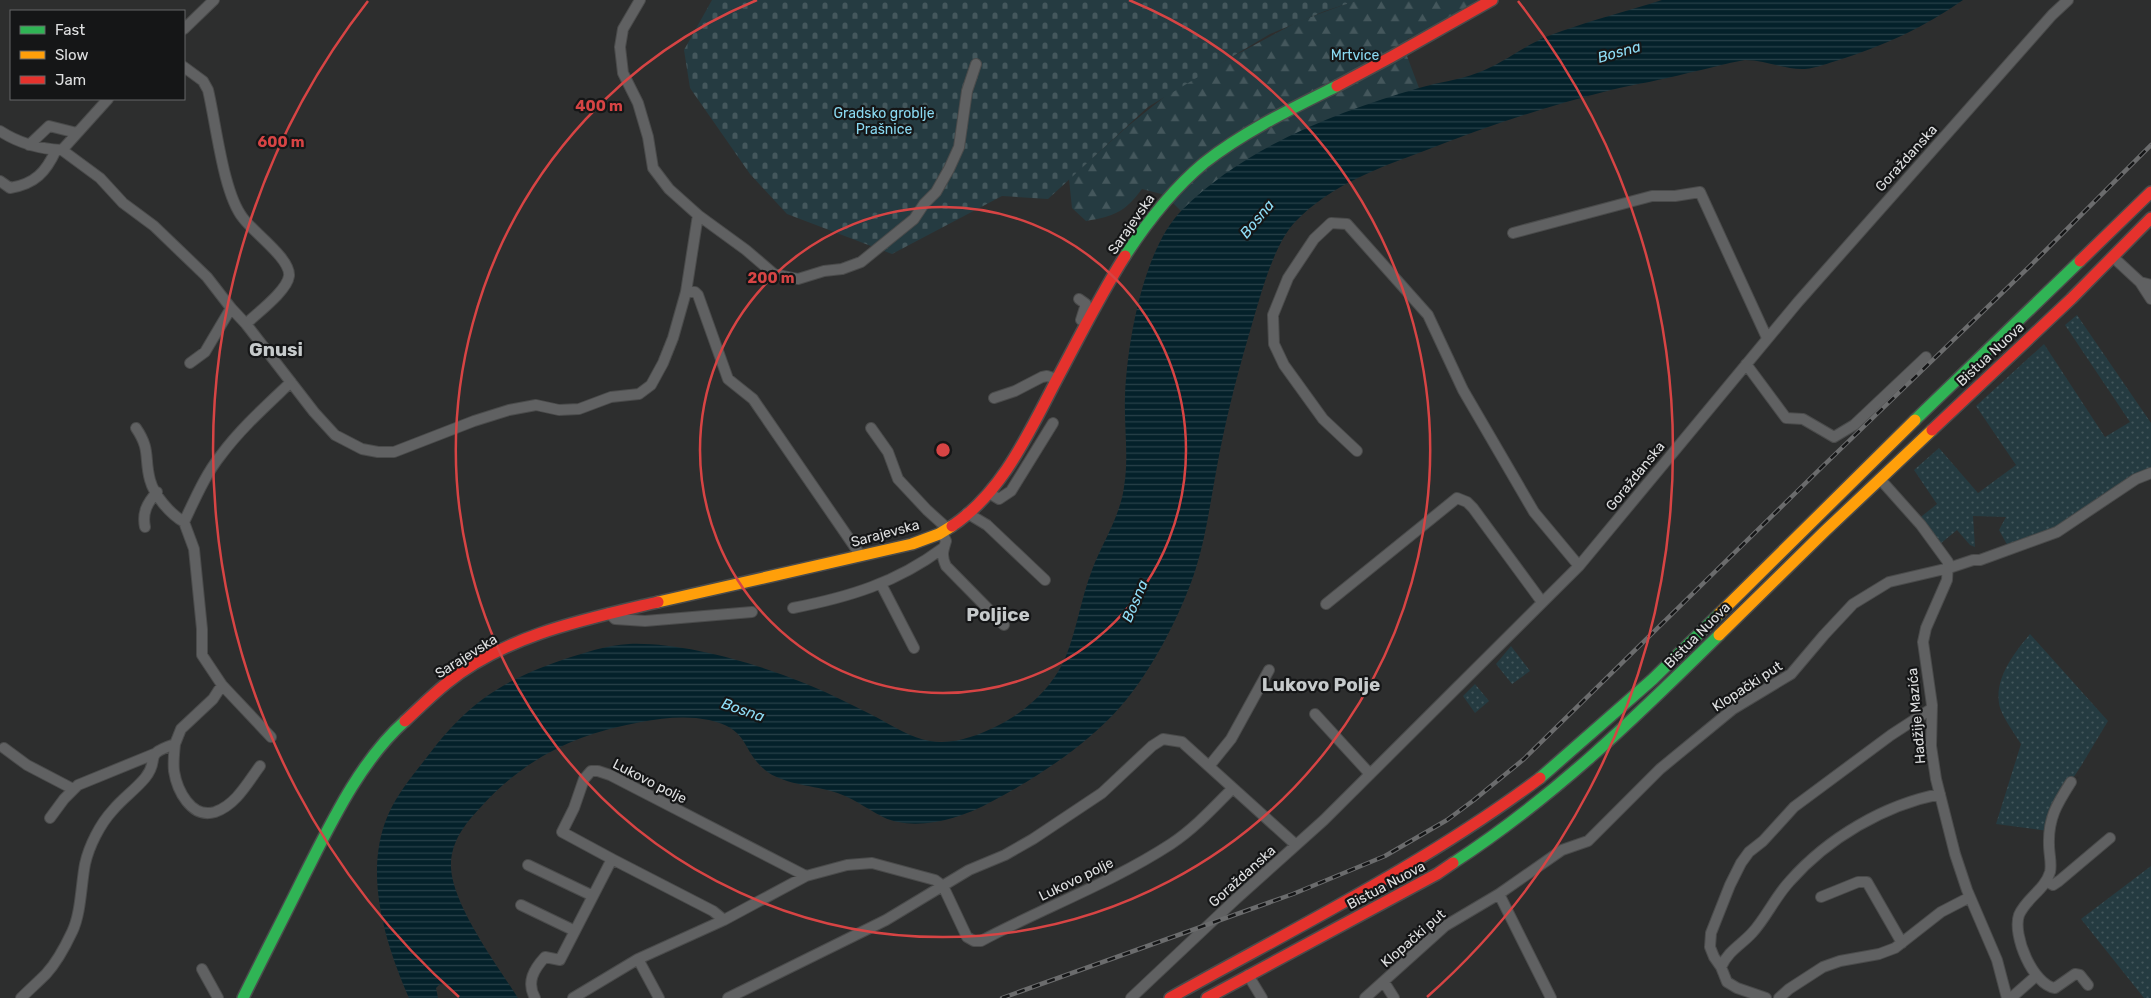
<svg xmlns="http://www.w3.org/2000/svg" width="2151" height="998" viewBox="0 0 2151 998" font-family="Rubik,sans-serif">
	<style>
		.grass { fill: url(#grass-dots) }
		.forest { fill: url(#forest-firs) }
		.cemetery { fill: url(#cemetery-stones) }
		.water { fill: url(#water-rules) }
		.lines { fill: none; stroke-linecap: round; stroke-linejoin: round }
		.street-casing { stroke: #4a4b4b; stroke-width: 12 }
		.fast-casing { stroke: #4a4b4b; stroke-width: 14 }
		.slow-casing { stroke: #4a4b4b; stroke-width: 14 }
		.jam-casing { stroke: #4a4b4b; stroke-width: 14 }
		.street { stroke: #606162; stroke-width: 10 }
		.fast { stroke: #30b455; stroke-width: 11 }
		.slow { stroke: #ff9f0a; stroke-width: 11 }
		.jam { stroke: #e5322d; stroke-width: 11 }
		.rail-casing { stroke: #6b6c6d; stroke-width: 4.5 }
		.rail { stroke: #151617; stroke-width: 2.5; stroke-dasharray: 8; stroke-linecap: butt }
		.ring { fill: none; stroke: #d74444; stroke-width: 2.5 }
		.labels { text-anchor: middle; stroke-width: 4.5; stroke-linejoin: round; paint-order: stroke }
		.park-label { font-size: 14px; fill: #8ad9f1; stroke: #151617 }
		.street-label { font-size: 14px; fill: #dfe0e1; stroke: #151617 }
		.water-label { font-size: 15px; font-style: italic; fill: #8fdef7; stroke: #151617 }
		.district-label { font-size: 19px; font-weight: bold; fill: #c6cacb; stroke: #151617 }
		.centre { fill: #d74444; stroke: #151617; stroke-width: 2.5 }
		.ring-label { font-size: 15px; text-anchor: middle; font-weight: bold; fill: #d74444; stroke: #151617; stroke-width: 4.5; stroke-linejoin: round; paint-order: stroke }
	</style>
	<defs>
		<pattern id="grass-dots" width="8" height="8" patternUnits="userSpaceOnUse" patternTransform="scale(1.25)"><rect width="8" height="8" fill="#253b41"/><path d="M2 2h.1M6 6h.1" fill="none" stroke="#44575c" stroke-width="1.8" stroke-linecap="round"/></pattern>
		<pattern id="forest-firs" width="22" height="20" patternUnits="userSpaceOnUse" patternTransform="scale(1.25)"><rect width="22" height="20" fill="#253b41"/><path d="M5 1l3.5 6h-7zM16 11l3.5 6h-7z" fill="#44575c"/></pattern>
		<pattern id="cemetery-stones" width="16" height="16" patternUnits="userSpaceOnUse" patternTransform="scale(1.25)"><rect width="16" height="16" fill="#253b41"/><path d="M2 7V4a2 2 0 0 1 4 0v3zM10 15v-3a2 2 0 0 1 4 0v3z" fill="#44575c"/></pattern>
		<pattern id="water-rules" width="6" height="5" patternUnits="userSpaceOnUse" patternTransform="scale(1.25)"><rect width="6" height="5" fill="#04212a"/><path d="M0 2.5h6" fill="none" stroke="#284149"/></pattern>
	</defs>
	<rect width="100%" height="100%" fill="#2d2e2e"/>
	<path class="grass" d="M2077,315L2151,423V471L2059,527L2010,550L1999,530L2006,517L1973,516L1975,547L1970,545L1957,530L1940,544L1917,520L1937,504L1914,470L1939,448L1978,493L2016,465L1976,406L2044,344L2105,437L2130,422L2065,325Z
		M2030,634L2108,721L2081,766L2050,813L2048,831L1996,824L2021,744C2015,734 2000,714 1999,703C1995,677 2015,652 2030,634Z
		M1511,646L1530,671L1512,684L1496,664Z
		M1475,684L1489,701L1475,713L1463,696Z
		M2151,866V998H2144L2081,919Z"/>
	<path class="forest" d="M1357,0H1477L1433,28L1407,39V56L1419,88C1390,98 1361,106 1333,118C1276,141 1227,172 1181,211L1165,195L1142,189C1125,212 1115,216 1086,221L1072,208L1069,179L1128,126L1178,86L1297,22Z"/>
	<path class="cemetery" d="M712,0H1359L1325,11L1270,34L1148,107L1048,199L1002,196L892,254L787,214L750,174L690,88L684,50Z"/>
	<path class="water" d="M1662,0H1963C1925,27 1883,46 1839,60C1828,63 1817,68 1805,69C1785,70 1766,60 1745,60C1726,63 1707,69 1688,73C1662,80 1636,84 1611,90C1547,106 1485,127 1424,151C1378,168 1331,185 1296,221C1272,245 1258,305 1248,338C1235,382 1224,427 1216,472C1210,504 1206,536 1196,568C1182,612 1152,671 1121,706C1086,746 1035,779 987,804C959,819 914,832 883,817C865,808 851,796 831,791C810,785 782,784 765,770C741,750 750,729 709,720C686,715 663,718 641,722C575,734 525,758 480,808C464,825 450,843 451,868C453,906 497,965 518,998H458L452,989L445,984H440L436,988L438,998H409C385,943 363,873 388,815C397,794 413,775 427,757C467,704 499,682 562,660C584,653 606,645 629,644C682,642 755,663 804,683C829,693 852,705 876,717C893,726 911,738 930,741C953,745 977,736 997,726C1026,712 1054,686 1066,656C1077,629 1081,598 1092,570C1102,543 1120,517 1124,487C1129,458 1124,427 1125,397C1127,343 1143,249 1182,210C1245,147 1336,112 1419,88C1439,82 1459,80 1477,73C1503,64 1523,46 1548,36C1585,22 1624,12 1662,0Z"/>
	<g class="lines">
		<defs>
			<path id="street" d="M640,0L623,29L620,47L623,73L638,103L648,137L653,168L669,189L698,215L686,292
				M184,29L214,0
				M0,131C20,144 39,149 62,150L108,99
				M29,145L49,126L77,133
				M62,150L100,178L123,203L154,226L207,277L231,308L246,324C257,313 287,291 289,276C291,259 254,233 243,218C223,193 216,123 208,90L203,81L184,67
				M0,181L10,188C35,184 46,172 56,150
				M698,215L746,250L774,274L798,279L824,271L842,269L861,262L914,219L924,204L936,192L949,169L959,147L967,91L976,64
				M1513,233L1652,196H1675L1700,192L1767,338
				M2113,257L2140,282L2151,285
				M2140,282L2151,299
				M1079,299L1086,304L1081,320
				M246,324L314,412L335,435L362,449L378,452H394L474,421L509,410L536,405L559,410L579,409L611,397L639,394L651,385L663,363L673,338L686,292H695L698,295L728,379L753,399L861,556
				M190,363L205,352L231,308
				M1746,364L1786,418L1803,419L1834,437L1854,425L1926,357
				M994,398L1015,391L1042,377L1047,376L1057,379
				M136,428C151,450 144,458 150,480C154,495 170,514 184,522
				M871,428L888,452L898,479L927,510L948,529
				M1357,451L1323,419L1284,365L1274,344L1273,315L1288,278L1314,239L1331,223L1347,224L1428,315L1463,390L1534,512L1579,566
				M1880,479L1921,525L1948,562L1947,580L1926,628L1923,642L1932,705L1931,746L1936,779L1955,854L1967,890L1997,960L2007,998
				M989,493L999,499L1011,491L1053,423
				M967,513L987,525L1045,580
				M145,527C142,513 147,503 157,492
				M942,532L946,541C943,551 941,555 946,566L1004,625
				M881,584L914,648
				M1326,604L1457,498L1467,502L1473,508L1542,602
				M793,608C849,597 896,583 943,548
				M609,613L615,619L645,621L752,612
				M222,685L271,737
				M1315,714L1370,774
				M175,744C174,753 173,762 174,771C177,790 191,819 215,812C236,805 248,782 260,766
				M4,748L27,765L73,789
				M1210,765L1231,739L1269,670
				M2071,782C2057,804 2048,818 2049,845C2049,854 2052,864 2050,872C2045,890 2026,898 2019,915C2012,935 2033,985 2055,988L2075,974L2080,975L2088,985
				M50,818L64,799L78,785L154,754
				M612,859L562,832L574,808L584,779L591,771H598L610,775L806,876
				M528,865L593,896
				M2046,881L2053,885L2059,881L2110,838
				M1499,894L1551,998
				M1821,897L1858,882H1867L1902,943
				M521,905L575,931
				M1721,967C1728,951 1741,945 1752,933C1766,918 1775,897 1790,881C1828,838 1884,805 1940,794
				M202,969L218,998
				M1248,975L1262,998
				M1384,982L1394,998
				M21,998C29,990 38,982 46,974C57,962 65,947 72,932C81,914 81,885 85,864C89,846 100,824 113,810C123,798 135,790 145,778C162,757 140,756 175,744L181,729L213,699L222,685L202,655V629L194,549L184,522C195,499 205,475 221,455C241,428 267,405 291,382
				M535,998C526,982 534,969 545,957L560,960L612,859L713,911L724,920
				M573,998L638,959
				M659,998L638,959L724,920L806,876L847,865L872,863L935,880L943,886L967,937L974,941H981C1043,908 1111,883 1171,844C1195,828 1214,807 1233,788
				M728,998L886,920L969,870L1005,855L1033,839L1102,793L1152,746L1163,739L1182,742L1296,845
				M1131,998L1236,899L1324,820L1579,566L1798,302L2052,15L2068,0
				M1365,998L1445,926L1499,894L1562,850L1588,841L1660,769L1733,709L1791,674L1824,635L1853,604L1889,582L1949,568L1973,560H1980L2057,532L2136,479L2151,473
				M1766,998L1737,988L1727,982L1721,967L1714,957L1710,947L1711,933L1730,885L1741,863L1749,852L1763,841L1794,807L1891,735L1931,709
				M1779,998L1789,989L1823,967L1840,961L1879,954L1895,948L1941,912L1970,897
				M2011,998L2036,976"/>
			<path id="fast" d="M1125,256C1147,222 1173,189 1204,163C1245,131 1291,109 1337,86
				M1915,420L2080,261
				M1540,778L1653,679L1719,614
				M1453,863C1553,798 1634,719 1719,635
				M243,998C263,957 284,917 304,876C331,823 360,761 405,721"/>
			<path id="slow" d="M658,602L912,544L939,534L952,526
				M1719,614L1915,420
				M1719,635L1825,531L1932,430"/>
			<path id="jam" d="M1337,86L1391,57L1492,0
				M2080,261L2151,192
				M1932,430L2071,299L2151,218
				M952,526C1003,492 1029,432 1057,379C1079,338 1100,295 1125,256
				M405,721C419,708 432,695 447,683C506,635 586,619 658,602
				M1170,998C1295,928 1425,864 1540,778
				M1207,998L1437,874L1453,863"/>
		</defs>
		<use href="#street" class="street-casing"/>
		<use href="#fast" class="fast-casing"/>
		<use href="#slow" class="slow-casing"/>
		<use href="#jam" class="jam-casing"/>
		<use href="#street" class="street"/>
		<use href="#fast" class="fast"/>
		<use href="#slow" class="slow"/>
		<use href="#jam" class="jam"/>
		<defs>
			<path id="rail" d="M1002,998L1293,894L1385,856L1447,820L1474,800L1524,759L1823,466L2033,263L2151,145"/>
		</defs>
		<use href="#rail" class="rail-casing"/>
		<use href="#rail" class="rail"/>
	</g>
	<g class="ring">
		<circle cx="943" cy="450" r="243"/>
		<path d="M1129 0A487 487 0 1 1 757 0"/>
		<path d="M459 997A730 730 0 0 1 368 1M1518 1A730 730 0 0 1 1427 997"/>
	</g>
	<g class="labels">
		<g class="park-label">
			<text x="1355" y="60">Mrtvice</text>
			<text x="884" y="118">Gradsko groblje<tspan x="884" dy="16">Prašnice</tspan></text>
		</g>
		<g class="street-label">
			<text transform="translate(1906 158) rotate(-48)" y="5">Goraždanska</text>
			<text transform="translate(1131 224) rotate(-55)" y="5">Sarajevska</text>
			<text transform="translate(1990 354) rotate(-43)" y="5">Bistua Nuova</text>
			<text transform="translate(1635 476) rotate(-51)" y="5">Goraždanska</text>
			<text transform="translate(885 533) rotate(-15)" y="5">Sarajevska</text>
			<text transform="translate(1697 635) rotate(-45)" y="5">Bistua Nuova</text>
			<text transform="translate(466 656) rotate(-32)" y="5">Sarajevska</text>
			<text transform="translate(1747 686) rotate(-33)" y="5">Klopački put</text>
			<text transform="translate(1916 716) rotate(-95)" y="5">Hadžije Mazića</text>
			<text transform="translate(650 781) rotate(27)" y="5">Lukovo polje</text>
			<text transform="translate(1242 876) rotate(-42)" y="5">Goraždanska</text>
			<text transform="translate(1076 879) rotate(-26)" y="5">Lukovo polje</text>
			<text transform="translate(1386 885) rotate(-28)" y="5">Bistua Nuova</text>
			<text transform="translate(1413 938) rotate(-41)" y="5">Klopački put</text>
		</g>
		<g class="water-label">
			<text transform="translate(1619 52) rotate(-16)" y="5">Bosna</text>
			<text transform="translate(1257 219) rotate(-50)" y="5">Bosna</text>
			<text transform="translate(1135 601) rotate(-67)" y="5">Bosna</text>
			<text transform="translate(743 710) rotate(19)" y="5">Bosna</text>
		</g>
		<g class="district-label">
			<text x="276" y="356">Gnusi</text>
			<text x="998" y="621">Poljice</text>
			<text x="1321" y="691">Lukovo Polje</text>
		</g>
	</g>
	<circle cx="943" cy="450" r="8" class="centre"/>
	<g class="ring-label">
		<text x="599" y="111">400 m</text>
		<text x="281" y="147">600 m</text>
		<text x="771" y="283">200 m</text>
	</g>
	<rect x="10" y="10" width="175" height="90" fill="#151617" stroke="#666768"/>
	<rect x="20" y="26" width="25" height="8" fill="#30b455" stroke="#666768"/>
	<text x="55" y="35" font-size="15" fill="#dfe0e1">Fast</text>
	<rect x="20" y="51" width="25" height="8" fill="#ff9f0a" stroke="#666768"/>
	<text x="55" y="60" font-size="15" fill="#dfe0e1">Slow</text>
	<rect x="20" y="76" width="25" height="8" fill="#e5322d" stroke="#666768"/>
	<text x="55" y="85" font-size="15" fill="#dfe0e1">Jam</text>
</svg>
